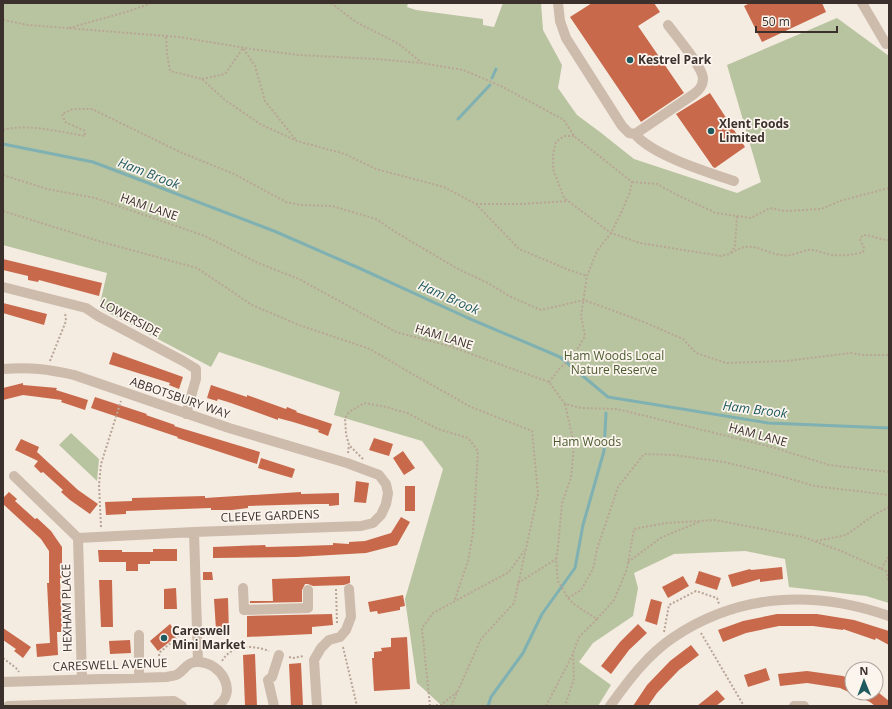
<svg xmlns="http://www.w3.org/2000/svg" width="892" height="709" viewBox="0 0 892 709" font-family="'Open Sans',sans-serif">
	<style>
		.green { fill: #b8c4a0 }
		.lines { fill: none; stroke-linecap: round; stroke-linejoin: round }
		.stream { stroke: #7fb0b2; stroke-width: 3 }
		.building { fill: #c8694b }
		.path { stroke: #b9a596; stroke-width: 2; stroke-dasharray: 2 2; stroke-linecap: butt }
		.minor { stroke: #cdbbac; stroke-width: 10 }
		.poi-dot { fill: #1f5a5e; stroke: #fbf5ee; stroke-width: 1.5 }
		.labels { text-anchor: middle; stroke-width: 3.5; stroke-linejoin: round; paint-order: stroke }
		.poi-label { font-size: 12px; font-weight: bold; fill: #3b302b; stroke: #fbf5ee; text-anchor: start }
		.street-label { font-size: 12px; fill: #3b302b; stroke: #fbf5ee }
		.park-label { font-size: 12px; fill: #4a5a2e; stroke: #fbf5ee }
		.water-label { font-size: 13px; font-style: italic; fill: #1f5a5e; stroke: #fbf5ee }
	</style>
	<rect width="100%" height="100%" fill="#f4ebe1"/>
	<path class="green" d="M3,3H408L407,7L416,10L483,19V25L494,27L503,3H541L543,30L562,65L558,88L577,115L600,132L634,159L737,193L761,182L727,65L837,18L889,56V603L866,596L789,587L785,559L745,551L674,554L634,573L638,588L633,616L593,643L579,662L611,685L598,706H448L441,705L417,683L405,599L443,469L422,441L334,415L340,392L219,352L211,367L99,308L107,273L3,245Z
		M71,433L99,459L97,481L59,445Z"/>
	<g class="lines">
		<path class="stream" d="M492,78L496,69
			M458,119L490,85
			M3,144L93,162L274,231L359,268L468,318L560,357L608,397L768,423L889,428
			M488,706L491,697L523,653L542,614L575,568L583,525L604,451L606,413"/>
	</g>
	<path class="building" d="M592,3H654L660,12L638,26L684,93L641,122L570,17Z
		M750,3H822L826,12L762,42L744,6Z
		M710,93L745,147L715,168L713,167L676,114Z
		M3,259L102,283L99,296L39,280L38,282L28,280V276L3,270Z
		M3,303L47,314L44,325L3,313Z
		M113,352L183,377L179,389L169,385L170,383L109,364Z
		M23,383V385L57,388L56,390L88,400L85,410L61,402L62,400L23,395L3,400V388Z
		M211,385L247,397V395L286,409L287,407L297,411L296,412L332,424L328,436L318,432L319,430L293,422L278,418V420L231,403L218,399L217,401L207,398Z
		M95,397L147,414L146,415L175,425L174,426L260,452L257,464L177,438L178,437L91,408Z
		M374,438L393,444L389,456L369,450Z
		M21,439L39,447L37,452L78,490L98,504L90,514L70,500L61,492L63,490L43,472L41,473L34,466L38,461L15,450Z
		M403,451L415,468L404,475L393,458Z
		M261,458L295,469L292,478L258,468Z
		M356,481L369,483L366,503L354,502Z
		M405,486H415V511H405Z
		M9,492L17,499L15,501L35,519L37,518L51,531L62,547V578H60L62,632H57L58,655L37,657L36,644L50,643L47,583H49V551L41,539L3,504V498Z
		M301,492V494L339,493V505L329,506V504H315L248,506V508L232,510H211V508L126,511V514L106,515L105,502L132,501V498L205,496V498Z
		M401,517L410,522L397,545L366,553L296,557L213,558V547L265,545L266,547L302,546L333,545V543L349,544V542L365,541L391,533Z
		M153,549H177V561H150V564H138V571H126V562H99L98,550H122V552H153Z
		M782,567L783,579L760,582V579L732,587L728,575L750,569L751,570Z
		M699,571L721,578L717,590L695,583Z
		M203,572H212L213,580H203Z
		M350,576V583L344,585L313,586L308,584H305L302,590V602L250,603V601H273L272,579Z
		M683,576L689,586L668,598L662,587Z
		M99,580H112L113,627H101Z
		M176,588L177,609H164V589Z
		M403,595L405,606L400,607V610L378,614L377,611L370,612L368,602Z
		M228,598L229,634H221L220,630H216L214,599Z
		M651,599L662,602L657,625L645,621Z
		M332,614L333,625L312,627V634L247,637V616Z
		M777,614H817L854,620L889,631V645L876,638L875,640L843,629V630L813,626H779L746,633L723,642L718,630L743,621Z
		M170,624L178,635L158,651L150,641Z
		M638,624L647,633L629,650L611,674L601,666L620,642Z
		M3,628L31,647L23,658L14,651L16,649L3,640Z
		M407,637L410,689L374,691L372,658H374V652L382,651L381,648L391,647V638Z
		M130,640L131,653L110,654L109,641Z
		M691,645L699,655L679,670L657,693L648,706H633L647,685L670,661Z
		M255,654L257,706H245L243,655Z
		M301,663L303,706H291L289,664Z
		M766,668L770,680L748,687L744,675Z
		M807,671L843,676L852,680V693H879L889,701V706H875L870,702L840,688L807,683L780,686L778,674Z
		M717,690L725,699L716,706H697Z"/>
	<g class="lines">
		<path class="path" d="M331,3L356,22L399,44L422,63L463,70L501,86L564,120L574,136L632,182L630,192L622,211L611,233L597,251L587,276L581,316L585,336L572,358L560,368L549,382
			M3,20L28,25L179,37L252,49L298,55L377,59L421,63
			M69,28L126,12L152,3
			M166,37L167,54L170,71L202,79L225,100L260,124L297,141L345,154L376,169L444,187L476,204L519,249L569,270L587,276
			M202,79L225,74L243,48L255,66L265,101L296,140
			M3,130C26,123 61,132 85,136V131L65,122L62,114L73,109H92L180,152L234,174L286,202L300,205L332,206L376,219L397,233L458,269L488,283L511,297L541,310L584,300L644,322L683,339L696,353L726,363L786,361L850,353L864,355H889
			M574,136H564L556,142L553,154V169L564,198L611,233L640,243L721,256L730,254L735,246L737,216
			M3,175L47,189L95,198L205,236L258,263L299,279L396,332L449,346L549,382L565,404L581,408L617,409L772,447L829,465L889,472
			M632,182L657,184L679,196L716,213L751,218L770,208L785,211L821,209L840,201L889,188
			M476,204H522L568,201
			M3,211L102,242L197,268L252,305L299,325L370,349L409,372L471,407L532,431L538,494L514,603L481,639L451,706
			M731,253C753,239 760,252 781,255C789,257 799,252 808,250C816,249 824,254 832,255C842,256 853,255 863,252L864,248L860,239L863,235C872,235 880,240 889,240
			M50,361L66,321L65,312
			M565,404L574,444L571,478L562,503L558,547L556,559L558,581L568,598L575,605L597,619L579,637L573,653L574,679L565,706
			M348,453L349,445
			M363,459L349,445L346,434L345,418L349,412L364,403L386,407L407,413L438,429L468,438L478,451L473,533L468,561L454,602
			M101,527L99,485L101,464L121,401
			M816,541L846,535L874,515L889,507
			M628,562L662,537L699,522
			M881,569L889,556
			M518,583L556,559
			M336,589L337,623
			M568,598L581,590L593,569L597,549L618,487L644,454L674,455L724,462L773,474L815,486L889,495
			M597,619L614,600L627,569L634,529L666,523L715,520L803,537L841,551L886,571L889,582
			M664,632L669,605L696,591L717,598L719,604
			M701,633L744,706
			M343,647L357,706
			M289,657L293,658L304,656
			M3,658L16,668L19,672
			M222,661C232,644 253,645 269,651
			M160,668L159,653L182,633H188
			M430,706L422,628L433,613L509,572L524,551
			M432,706L441,705L457,692
			M546,706L573,654"/>
		<path class="minor" d="M558,3L560,21L566,38L622,126L629,133L635,134L641,130L694,94C699,90 703,86 703,78C702,66 676,36 668,25
			M862,3L886,44
			M635,134C652,155 707,172 734,181
			M3,287L86,308L98,316L183,361L196,369V379L186,414
			M3,369C30,367 48,369 74,375L229,428L347,463L379,475L386,484L388,493L386,504L381,515L373,523L361,526L194,532L78,538
			M14,476L78,538
			M194,532L198,662
			M78,538L82,679
			M243,588L244,610L308,608V590
			M139,635V677
			M3,682L167,677C169,676 174,676 176,675C185,671 186,661 199,662C221,663 238,691 218,706
			M8,706L174,701L182,706
			M274,706L268,680L272,677L279,655
			M317,706L314,660L321,648L329,640L340,637L346,630L351,617L349,589
			M610,706C628,681 648,654 674,637C740,593 815,590 889,616
			M794,706H804"/>
	</g>
	<g class="poi-dot">
		<circle cx="630" cy="60" r="4"/>
		<circle cx="711" cy="131" r="4"/>
		<circle cx="164" cy="638" r="4"/>
	</g>
	<g class="labels">
		<g class="poi-label">
			<text x="638" y="64">Kestrel Park</text>
			<text x="719" y="128">Xlent Foods<tspan x="719" dy="14">Limited</tspan></text>
			<text x="172" y="635">Careswell<tspan x="172" dy="14">Mini Market</tspan></text>
		</g>
		<g class="street-label">
			<text transform="translate(149 207) rotate(19)" y="4">HAM LANE</text>
			<text transform="translate(130 318) rotate(28)" y="4">LOWERSIDE</text>
			<text transform="translate(444 337) rotate(17)" y="4">HAM LANE</text>
			<text transform="translate(180 398) rotate(19)" y="4">ABBOTSBURY WAY</text>
			<text transform="translate(758 435) rotate(15)" y="4">HAM LANE</text>
			<text transform="translate(270 516) rotate(-2)" y="4">CLEEVE GARDENS</text>
			<text transform="translate(67 608) rotate(-91)" y="4">HEXHAM PLACE</text>
			<text transform="translate(110 665) rotate(-2)" y="4">CARESWELL AVENUE</text>
		</g>
		<g class="park-label">
			<text x="614" y="360">Ham Woods Local<tspan x="614" dy="14">Nature Reserve</tspan></text>
			<text x="587" y="446">Ham Woods</text>
		</g>
		<g class="water-label">
			<text transform="translate(149 173) rotate(21)" y="5">Ham Brook</text>
			<text transform="translate(449 297) rotate(24)" y="5">Ham Brook</text>
			<text transform="translate(755 409) rotate(7)" y="5">Ham Brook</text>
		</g>
	</g>
	<rect width="892" height="709" fill="none" stroke="#3b302b" stroke-width="8"/>
	<g transform="translate(864 681) rotate(359)"><circle r="19" fill="#fbf5ee" stroke="#aea6a0"/>
	<path d="M0-3L7 15L0 10L-7 15Z" fill="#1f5a5e"/>
	<text y="-6" font-size="11" font-weight="bold" text-anchor="middle" fill="#3b302b">N</text>
	</g>
	<path d="M756 26v6h81v-6" fill="none" stroke="#3b302b" stroke-width="2"/>
	<text x="762" y="26" font-size="12" fill="#3b302b" stroke="#fbf5ee" stroke-width="3" paint-order="stroke">50 m</text>
</svg>
